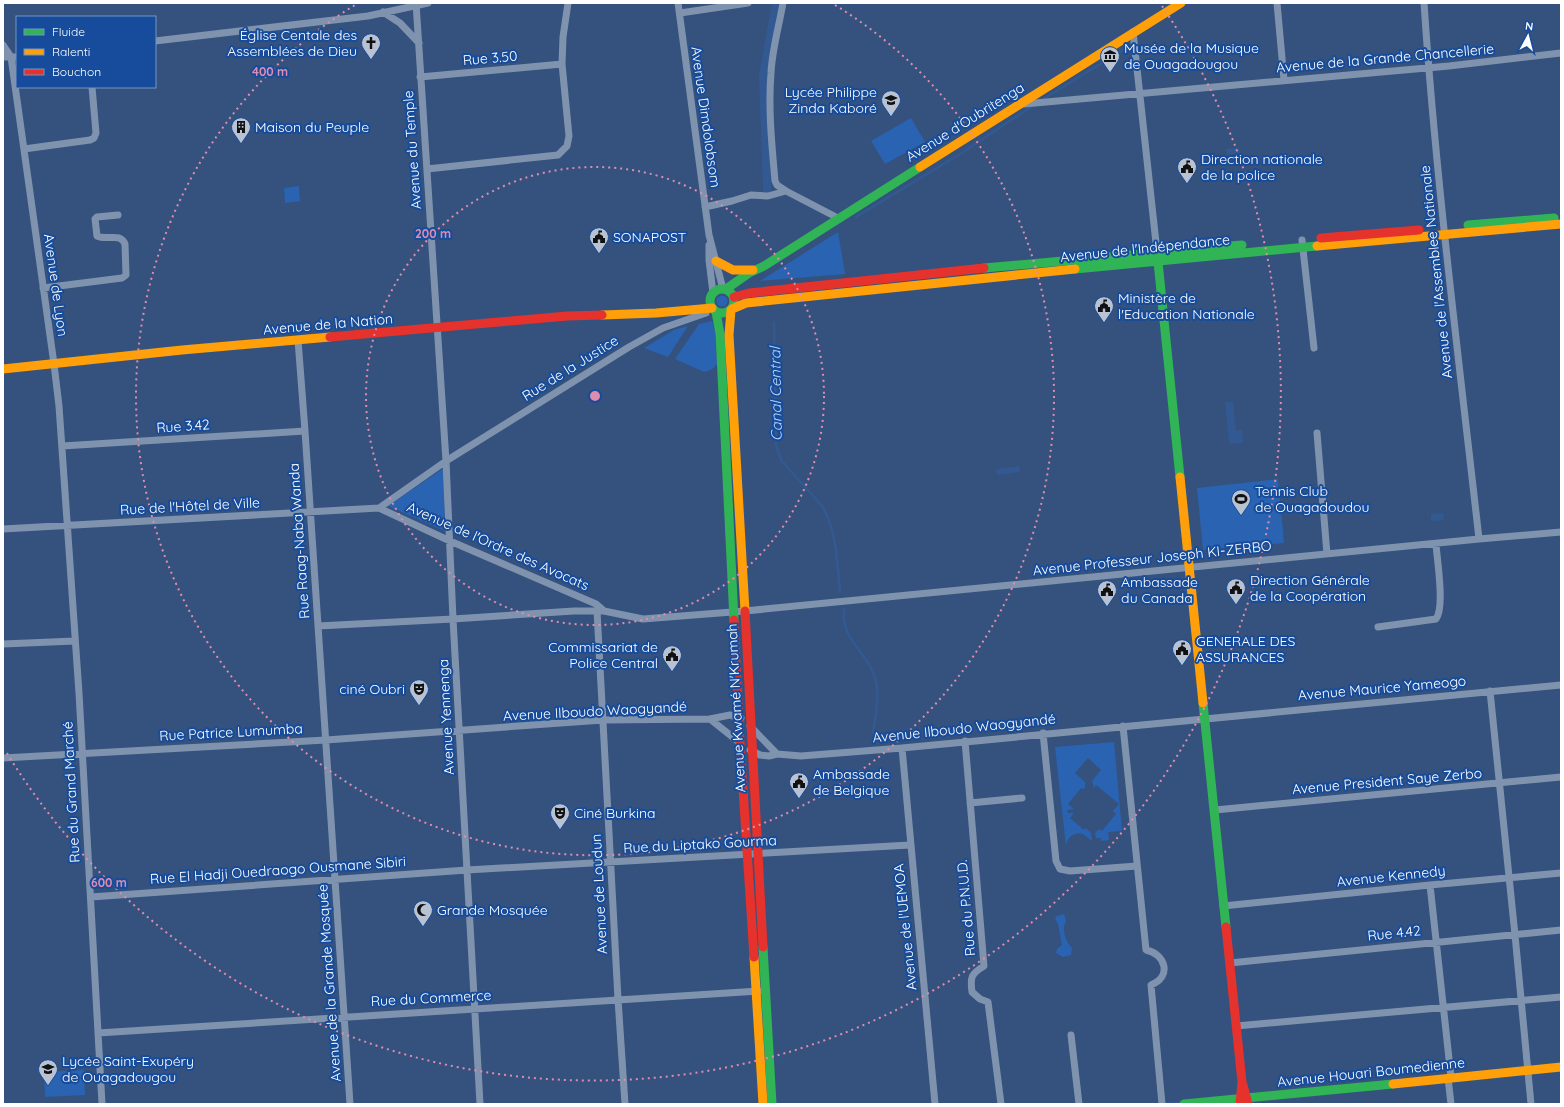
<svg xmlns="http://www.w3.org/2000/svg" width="1564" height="1107" viewBox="0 0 1564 1107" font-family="Quicksand,sans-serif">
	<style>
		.green { fill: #2a63b1 }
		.water { fill: #335992 }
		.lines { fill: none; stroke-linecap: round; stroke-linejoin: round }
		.stream { stroke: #335992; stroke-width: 2.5 }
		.canal { stroke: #335992; stroke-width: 8 }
		.street { stroke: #7f93af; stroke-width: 7 }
		.fast { stroke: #30b455; stroke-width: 9 }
		.slow { stroke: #ff9f0a; stroke-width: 9 }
		.jam { stroke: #e5322d; stroke-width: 9 }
		.ring { fill: none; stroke: #e08cad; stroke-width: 2; stroke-dasharray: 2 4 }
		.labels { text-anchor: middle; stroke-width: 4; stroke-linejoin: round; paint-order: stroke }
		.poi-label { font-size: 14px; fill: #fff; stroke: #164c9b; text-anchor: start }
		.street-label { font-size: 14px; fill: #fff; stroke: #164c9b }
		.water-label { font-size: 15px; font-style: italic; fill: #b8d4f9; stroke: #164c9b }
		.centre { fill: #e08cad; stroke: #164c9b; stroke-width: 2 }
		.ring-label { font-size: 12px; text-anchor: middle; font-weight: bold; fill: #e08cad; stroke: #164c9b; stroke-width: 4; stroke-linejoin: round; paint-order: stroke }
	</style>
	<rect width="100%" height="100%" fill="#34527d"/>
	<path class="green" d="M911,118L925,142L885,164L871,141Z
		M299,186L300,201L285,203L284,188Z
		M838,232L845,274L760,281Z
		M716.5 301a5.5 5.5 0 1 1 11 0a5.5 5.5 0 1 1-11 0Z
		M712,321L715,332L717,364C713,369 710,371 704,372L675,359L699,324Z
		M688,326L668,357L644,348L674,330Z
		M444,468L445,531L388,506Z
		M1278,479L1284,543L1203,550L1197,488Z
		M1114,742L1122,831L1108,832L1109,840L1101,841V838H1096L1095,833L1099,829L1102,831L1116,814L1113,811L1119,804L1096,785L1094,788L1092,781L1101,770L1088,758L1075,773L1085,782V787L1084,789L1081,788L1068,804L1074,809L1067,810L1068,813H1074L1070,818L1084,830L1086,828L1091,833L1092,841L1083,834C1074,832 1067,837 1066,846L1055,747Z
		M1064,914L1066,921C1061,930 1066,942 1072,948L1071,955L1063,957L1056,953L1057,949L1062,945L1058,924L1055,918L1057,916Z
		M84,1070L85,1095L45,1097L44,1072Z"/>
	<path class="water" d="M1239,148L1240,153L1227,155L1226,149Z
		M1225,402H1233L1236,431L1242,430L1243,443L1229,444Z
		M1019,466L1020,472L997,475L996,469Z
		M1443,513L1444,520L1431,521V514Z"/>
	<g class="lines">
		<path class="stream" d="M1042,100L1123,50
			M856,217L960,154L1034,105
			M774,322L776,445L781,460L823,507C837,533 837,563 840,592
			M844,609C841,638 862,648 873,672C881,691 876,713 873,733
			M1164,1104L1182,1102"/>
		<path class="canal" d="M767,189L763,76L776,3"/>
		<path class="street" d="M416,3L446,461L453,619L480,1104
			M678,3L709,235L723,289
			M783,3C779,26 772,50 771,73C768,109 772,146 775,181L777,185L786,191
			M1277,3L1284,80
			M1424,3C1436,182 1459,360 1479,539
			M383,12L400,23L419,43
			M680,13L748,3
			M1133,32L1157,252
			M155,41L368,16L428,3
			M3,45L11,57L54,364L59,406L79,693L102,1104
			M3,57H17
			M420,77L562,64
			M1024,104L1449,66L1561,53
			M24,149L90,140L94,138L96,133L92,87
			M427,169L558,155L567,146L569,136L562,64L563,37L568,3
			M705,207L732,201L751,195L768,196L786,191L838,218
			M1302,240L1314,348
			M709,245V260L713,293
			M43,288L122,278L126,275L125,244C120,232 107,241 97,236L95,219L97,217L118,215
			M298,340L305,431L350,1104
			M1317,433L1327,554
			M62,446L305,431
			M379,508L446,461L629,347L663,328L706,313
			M3,529L379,508L450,541L596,604L604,611
			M597,611L618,999L625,1104
			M318,626L453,619L574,611H604L643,619L745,611L1479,539L1561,532
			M1378,627L1436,619C1445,607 1437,560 1436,544
			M3,644L75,641
			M1490,691L1515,935L1531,1104
			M710,719L740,743
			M750,726L777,754
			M1123,726L1146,950C1166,954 1172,977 1151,985L1162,1104
			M1043,733L1056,861L1060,869L1070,871L1137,866
			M965,741L984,966C971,974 970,977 972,992L980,999L988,1002L1001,1104
			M902,748L935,1104
			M750,750L760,755L769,756L777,754L801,756L902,748L1561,685
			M3,758L326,740L603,720L710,719L730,715L741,718
			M970,803L1022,798
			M1215,810L1561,777
			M1430,885L1451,1077
			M91,897L467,870L910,845
			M1223,906L1430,885L1561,873
			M1230,963L1561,930
			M1236,1026L1561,997
			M98,1033L759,991
			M1071,1035L1079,1104
			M1448,1078L1451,1104"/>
		<path class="fast" d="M1468,225L1554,218
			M1157,252L1180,477
			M984,268L1242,245
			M1075,269L1317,246
			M710 301a12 12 0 1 1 24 0a12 12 0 1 1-24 0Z
			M726,289L749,273L764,266L920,167
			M716,312L720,334L734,620
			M1203,703L1226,927
			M763,947L772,1104
			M1184,1104L1393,1084"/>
		<path class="slow" d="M920,167L1181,3
			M1317,246L1561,224
			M716,261L733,270H753
			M732,309L746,303L1075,269
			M731,310L729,335L745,611
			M602,315L656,313L712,308
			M3,369L182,350L330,337
			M1180,477L1203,703
			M754,957L763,1104
			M1393,1084L1561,1067"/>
		<path class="jam" d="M1321,238L1419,230
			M734,297L749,293L984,268
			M330,337L567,316L602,315
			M745,611L763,947
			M734,620L740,743L754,957
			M1226,927L1242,1082L1240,1104
			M1243,1085L1248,1104"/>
	</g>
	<g class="ring">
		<circle cx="595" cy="396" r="229"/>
		<path d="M835 5A459 459 0 1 1 355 5"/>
		<path d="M1162 6A688 688 0 1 1 5 750"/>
	</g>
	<defs>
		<symbol id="church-pin" viewBox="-11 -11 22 30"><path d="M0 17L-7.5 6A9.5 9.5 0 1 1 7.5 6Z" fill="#b8c2d2" stroke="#164c9b"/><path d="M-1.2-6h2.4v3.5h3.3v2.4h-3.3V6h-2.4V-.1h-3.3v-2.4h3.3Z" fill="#111"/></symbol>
		<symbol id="museum-pin" viewBox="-11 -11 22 30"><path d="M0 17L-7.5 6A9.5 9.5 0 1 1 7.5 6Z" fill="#b8c2d2" stroke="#164c9b"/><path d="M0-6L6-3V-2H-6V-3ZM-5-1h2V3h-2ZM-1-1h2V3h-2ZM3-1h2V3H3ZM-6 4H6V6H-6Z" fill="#111"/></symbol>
		<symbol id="school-pin" viewBox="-11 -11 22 30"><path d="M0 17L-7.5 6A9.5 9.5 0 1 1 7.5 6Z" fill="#b8c2d2" stroke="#164c9b"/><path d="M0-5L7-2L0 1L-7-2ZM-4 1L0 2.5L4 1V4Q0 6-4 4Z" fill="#111"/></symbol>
		<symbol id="building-pin" viewBox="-11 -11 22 30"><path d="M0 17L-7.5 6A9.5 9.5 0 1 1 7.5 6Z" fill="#b8c2d2" stroke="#164c9b"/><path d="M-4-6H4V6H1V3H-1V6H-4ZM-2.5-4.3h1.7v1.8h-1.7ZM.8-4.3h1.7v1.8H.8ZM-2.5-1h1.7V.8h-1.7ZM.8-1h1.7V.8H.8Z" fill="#111"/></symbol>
		<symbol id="civic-pin" viewBox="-11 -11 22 30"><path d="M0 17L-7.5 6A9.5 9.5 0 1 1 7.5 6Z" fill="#b8c2d2" stroke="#164c9b"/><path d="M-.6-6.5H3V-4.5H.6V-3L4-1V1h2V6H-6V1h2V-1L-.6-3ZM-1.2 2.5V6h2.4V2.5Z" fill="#111"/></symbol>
		<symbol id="stadium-pin" viewBox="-11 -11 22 30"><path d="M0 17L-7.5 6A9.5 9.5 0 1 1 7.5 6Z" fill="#b8c2d2" stroke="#164c9b"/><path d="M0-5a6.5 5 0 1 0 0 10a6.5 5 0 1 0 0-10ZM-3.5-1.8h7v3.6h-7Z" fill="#111"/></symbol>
		<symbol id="theatre-pin" viewBox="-11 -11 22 30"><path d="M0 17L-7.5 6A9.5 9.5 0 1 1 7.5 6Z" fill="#b8c2d2" stroke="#164c9b"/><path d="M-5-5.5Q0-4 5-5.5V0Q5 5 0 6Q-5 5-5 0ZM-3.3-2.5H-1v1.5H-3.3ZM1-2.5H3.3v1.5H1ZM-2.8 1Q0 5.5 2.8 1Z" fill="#111"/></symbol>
		<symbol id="mosque-pin" viewBox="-11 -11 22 30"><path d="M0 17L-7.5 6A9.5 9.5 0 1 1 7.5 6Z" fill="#b8c2d2" stroke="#164c9b"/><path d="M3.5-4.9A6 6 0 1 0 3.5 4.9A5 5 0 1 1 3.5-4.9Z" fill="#111"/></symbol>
	</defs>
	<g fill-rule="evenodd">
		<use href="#church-pin" x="360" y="32" width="22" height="30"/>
		<use href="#museum-pin" x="1099" y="45" width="22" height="30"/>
		<use href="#school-pin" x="880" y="89" width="22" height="30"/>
		<use href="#building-pin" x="230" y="116" width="22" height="30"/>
		<use href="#civic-pin" x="1176" y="156" width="22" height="30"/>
		<use href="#civic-pin" x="588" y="226" width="22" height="30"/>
		<use href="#civic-pin" x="1093" y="295" width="22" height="30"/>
		<use href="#stadium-pin" x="1230" y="488" width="22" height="30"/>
		<use href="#civic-pin" x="1225" y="577" width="22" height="30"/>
		<use href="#civic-pin" x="1096" y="579" width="22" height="30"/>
		<use href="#civic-pin" x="1171" y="638" width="22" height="30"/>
		<use href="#civic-pin" x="661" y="644" width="22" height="30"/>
		<use href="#theatre-pin" x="408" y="678" width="22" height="30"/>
		<use href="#civic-pin" x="788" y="771" width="22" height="30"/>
		<use href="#theatre-pin" x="549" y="802" width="22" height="30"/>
		<use href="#mosque-pin" x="412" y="899" width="22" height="30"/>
		<use href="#school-pin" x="37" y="1058" width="22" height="30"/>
	</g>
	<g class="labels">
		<g class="poi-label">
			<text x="357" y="40" text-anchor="end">Église Centale des<tspan x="357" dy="16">Assemblées de Dieu</tspan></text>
			<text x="1124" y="53">Musée de la Musique<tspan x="1124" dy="16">de Ouagadougou</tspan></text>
			<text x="877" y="97" text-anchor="end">Lycée Philippe<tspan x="877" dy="16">Zinda Kaboré</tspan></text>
			<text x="255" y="132">Maison du Peuple</text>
			<text x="1201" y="164">Direction nationale<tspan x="1201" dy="16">de la police</tspan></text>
			<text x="613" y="242">SONAPOST</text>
			<text x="1118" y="303">Ministère de<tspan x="1118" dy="16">l'Education Nationale</tspan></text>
			<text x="1255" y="496">Tennis Club<tspan x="1255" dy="16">de Ouagadoudou</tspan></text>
			<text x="1250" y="585">Direction Générale<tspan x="1250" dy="16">de la Coopération</tspan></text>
			<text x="1121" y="587">Ambassade<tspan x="1121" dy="16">du Canada</tspan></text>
			<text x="1196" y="646">GENERALE DES<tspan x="1196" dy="16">ASSURANCES</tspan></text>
			<text x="658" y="652" text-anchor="end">Commissariat de<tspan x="658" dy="16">Police Central</tspan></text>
			<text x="405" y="694" text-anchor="end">ciné Oubri</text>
			<text x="813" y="779">Ambassade<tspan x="813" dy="16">de Belgique</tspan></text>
			<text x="574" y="818">Ciné Burkina</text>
			<text x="437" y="915">Grande Mosquée</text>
			<text x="62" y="1066">Lycée Saint-Exupéry<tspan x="62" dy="16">de Ouagadougou</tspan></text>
		</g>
		<g class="street-label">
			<text transform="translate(490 58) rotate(-5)" y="5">Rue 3.50</text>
			<text transform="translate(1385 58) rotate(-5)" y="5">Avenue de la Grande Chancellerie</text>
			<text transform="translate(706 117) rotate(82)" y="5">Avenue Dimdolobsom</text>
			<text transform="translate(965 122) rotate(-32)" y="5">Avenue d'Oubritenga</text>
			<text transform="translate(412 150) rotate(-94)" y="5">Avenue du Temple</text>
			<text transform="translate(1145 248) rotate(-6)" y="5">Avenue de l'Indépendance</text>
			<text transform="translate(1436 272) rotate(-96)" y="5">Avenue de l'Assemblee Nationale</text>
			<text transform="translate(56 285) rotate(82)" y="5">Avenue de Lyon</text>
			<text transform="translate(328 324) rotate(-5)" y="5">Avenue de la Nation</text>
			<text transform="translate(570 368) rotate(-32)" y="5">Rue de la Justice</text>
			<text transform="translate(183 426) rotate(-4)" y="5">Rue 3.42</text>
			<text transform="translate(190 506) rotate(-3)" y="5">Rue de l'Hôtel de Ville</text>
			<text transform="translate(299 541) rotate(-94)" y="5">Rue Raag-Naba Wanda</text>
			<text transform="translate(498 546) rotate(24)" y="5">Avenue de l'Ordre des Avocats</text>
			<text transform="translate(1152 558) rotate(-6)" y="5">Avenue Professeur Joseph KI-ZERBO</text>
			<text transform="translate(1382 688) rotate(-5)" y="5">Avenue Maurice Yameogo</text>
			<text transform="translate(736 708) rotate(-93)" y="5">Avenue Kwamé N'Krumah</text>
			<text transform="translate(595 711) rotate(-3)" y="5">Avenue Ilboudo Waogyandé</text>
			<text transform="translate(446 717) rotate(-93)" y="5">Avenue Yennenga</text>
			<text transform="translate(964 728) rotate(-6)" y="5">Avenue Ilboudo Waogyandé</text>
			<text transform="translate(231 732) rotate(-3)" y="5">Rue Patrice Lumumba</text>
			<text transform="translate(1387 781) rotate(-5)" y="5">Avenue President Saye Zerbo</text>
			<text transform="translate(71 792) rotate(-93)" y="5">Rue du Grand Marché</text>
			<text transform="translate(700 844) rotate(-3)" y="5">Rue du Liptako Gourma</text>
			<text transform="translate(278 870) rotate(-4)" y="5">Rue El Hadji Ouedraogo Ousmane Sibiri</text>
			<text transform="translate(1391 876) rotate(-6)" y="5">Avenue Kennedy</text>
			<text transform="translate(599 894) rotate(-93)" y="5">Avenue de Loudun</text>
			<text transform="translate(966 908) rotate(-95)" y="5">Rue du P.N.U.D.</text>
			<text transform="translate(905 927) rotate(-96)" y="5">Avenue de l'UEMOA</text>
			<text transform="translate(1394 933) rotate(-6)" y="5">Rue 4.42</text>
			<text transform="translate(329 983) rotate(-94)" y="5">Avenue de la Grande Mosquée</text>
			<text transform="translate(431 998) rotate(-3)" y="5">Rue du Commerce</text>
			<text transform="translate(1371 1072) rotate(-6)" y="5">Avenue Houari Boumedienne</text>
		</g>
		<g class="water-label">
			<text transform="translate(776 394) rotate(-91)" y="5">Canal Central</text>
		</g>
	</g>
	<circle cx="595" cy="396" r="6" class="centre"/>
	<g class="ring-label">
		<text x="270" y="76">400 m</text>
		<text x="433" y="238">200 m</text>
		<text x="109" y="887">600 m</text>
	</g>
	<rect width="1564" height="1107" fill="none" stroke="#ffffff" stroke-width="8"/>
	<rect x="16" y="16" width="140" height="72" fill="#164c9b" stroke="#7394c3"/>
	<rect x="24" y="29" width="20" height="6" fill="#30b455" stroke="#7394c3"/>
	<text x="52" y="36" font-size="12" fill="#ffffff">Fluide</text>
	<rect x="24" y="49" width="20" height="6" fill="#ff9f0a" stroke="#7394c3"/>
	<text x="52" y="56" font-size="12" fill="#ffffff">Ralenti</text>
	<rect x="24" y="69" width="20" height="6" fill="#e5322d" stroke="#7394c3"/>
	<text x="52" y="76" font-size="12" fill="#ffffff">Bouchon</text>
	<g transform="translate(1528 36) rotate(7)" stroke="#164c9b" stroke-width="3" paint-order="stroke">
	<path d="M0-3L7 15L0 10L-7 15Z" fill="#ffffff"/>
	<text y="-6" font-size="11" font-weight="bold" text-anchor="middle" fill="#ffffff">N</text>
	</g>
</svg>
